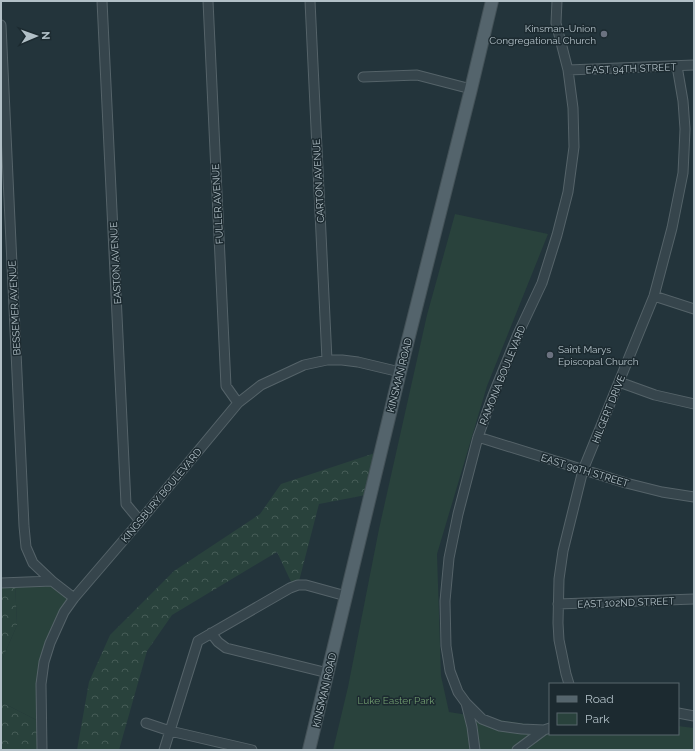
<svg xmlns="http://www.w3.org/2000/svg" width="695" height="751" viewBox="0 0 695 751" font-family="Raleway,sans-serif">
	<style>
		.green { fill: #29423c }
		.forest { fill: url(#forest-crowns) }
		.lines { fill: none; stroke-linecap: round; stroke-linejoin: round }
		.minor-casing { stroke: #556369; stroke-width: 11 }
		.major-casing { stroke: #435157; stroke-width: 14 }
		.minor { stroke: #36454c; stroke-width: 9 }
		.major { stroke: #54646c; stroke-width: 12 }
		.worship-dot { fill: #6b7280; stroke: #1c2a30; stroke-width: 1.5 }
		.labels { text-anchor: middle; stroke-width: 3; stroke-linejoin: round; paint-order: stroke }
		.poi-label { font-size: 10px; fill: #b2c0c7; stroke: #1c2a30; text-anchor: end }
		.street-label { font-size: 10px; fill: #b2c0c7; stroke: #1c2a30 }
		.park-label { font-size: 10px; fill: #729d70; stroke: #1c2a30 }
	</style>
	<defs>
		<pattern id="forest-crowns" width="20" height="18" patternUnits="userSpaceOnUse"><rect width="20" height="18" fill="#29423c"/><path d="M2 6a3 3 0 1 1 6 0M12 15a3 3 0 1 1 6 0" fill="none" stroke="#465c57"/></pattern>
	</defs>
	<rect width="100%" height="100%" fill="#23343b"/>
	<path class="green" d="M455,214L548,234L487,386L437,554L441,676L449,712L550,728V734H678V726L694,728V750H333L348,687L379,529L427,315Z
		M52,581L74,598L44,662L42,723L1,702V662L17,625L15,582Z"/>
	<path class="forest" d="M381,451L371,494L319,504L298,585L293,586L277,552L172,615L147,651L119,750H77L89,682L110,635L174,571L260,514L281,484Z
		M15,582L17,625L1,662V583Z
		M1,685V702L42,723V750H1Z"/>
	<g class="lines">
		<defs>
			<path id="minor" d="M102,1L126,504L140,521
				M208,1L226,386L238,403
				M310,1L327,360
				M1,25L24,526L26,547L33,563L52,581L74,598
				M568,70L694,65
				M363,77L417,75L471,89
				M654,296L694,309
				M619,382L655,395L694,404
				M478,437L626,483L662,492L694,497
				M1,583L52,581
				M558,604L694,599
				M211,633L218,642L226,648L328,673
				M569,684L566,674L559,640L558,623L559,579L563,551L583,470L654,296L672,228L683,173L684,152L685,129L683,101L677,66
				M466,703L482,719L500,726L522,729L544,730L550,728
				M678,713L694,716
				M146,723L170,731L252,750
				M42,750L41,684L44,662L50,643L64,612L74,598L140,521L238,403L261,385L304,365L327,360H342L358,362L400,372
				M164,750L198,641L290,588L298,585H306L346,596
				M475,750L472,727L466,703L458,692L450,671L446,646L445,601L449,558L458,514L478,437L493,395L518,334L542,283L557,235L568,192L574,147L573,108L568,70L556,23L557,1
				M517,750L544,730"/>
			<path id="major" d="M309,750L400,372L471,89L492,1"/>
		</defs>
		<use href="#minor" class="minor-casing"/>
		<use href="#major" class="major-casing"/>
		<use href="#minor" class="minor"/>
		<use href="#major" class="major"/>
	</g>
	<g class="worship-dot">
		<circle cx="604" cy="34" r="4"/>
		<circle cx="550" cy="355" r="4"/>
	</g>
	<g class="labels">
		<g class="poi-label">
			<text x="596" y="32">Kinsman-Union<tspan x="596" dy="12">Congregational Church</tspan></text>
			<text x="558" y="353" text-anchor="start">Saint Marys<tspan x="558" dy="12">Episcopal Church</tspan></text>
		</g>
		<g class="street-label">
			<text transform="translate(631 68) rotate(-2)" y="4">EAST 94TH STREET</text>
			<text transform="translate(318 181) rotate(-93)" y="4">CARTON AVENUE</text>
			<text transform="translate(217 204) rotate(-93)" y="4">FULLER AVENUE</text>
			<text transform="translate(115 263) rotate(-93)" y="4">EASTON AVENUE</text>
			<text transform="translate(14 308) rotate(-93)" y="4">BESSEMER AVENUE</text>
			<text transform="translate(399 375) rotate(-76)" y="4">KINSMAN ROAD</text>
			<text transform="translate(502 375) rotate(-68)" y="4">RAMONA BOULEVARD</text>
			<text transform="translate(608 409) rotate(-68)" y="4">HILGERT DRIVE</text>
			<text transform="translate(585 470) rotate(17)" y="4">EAST 99TH STREET</text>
			<text transform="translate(161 495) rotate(-50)" y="4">KINGSBURY BOULEVARD</text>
			<text transform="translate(626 602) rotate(-2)" y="4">EAST 102ND STREET</text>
			<text transform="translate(324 690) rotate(-77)" y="4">KINSMAN ROAD</text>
		</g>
		<g class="park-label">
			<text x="396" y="704">Luke Easter Park</text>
		</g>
	</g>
	<rect width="695" height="751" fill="none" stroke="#b2c0c7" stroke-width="4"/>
	<rect x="549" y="683" width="130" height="52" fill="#1c2a30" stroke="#58666c"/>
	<rect x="557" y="696" width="20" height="6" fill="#54646c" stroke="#58666c"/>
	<text x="585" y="703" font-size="12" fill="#b2c0c7">Road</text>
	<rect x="557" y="713" width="20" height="12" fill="#29423c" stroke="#58666c"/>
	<text x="585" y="723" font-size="12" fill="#b2c0c7">Park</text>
	<g transform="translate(36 36) rotate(88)" stroke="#1c2a30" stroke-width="3" paint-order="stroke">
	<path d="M0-3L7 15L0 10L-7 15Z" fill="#b2c0c7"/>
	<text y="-6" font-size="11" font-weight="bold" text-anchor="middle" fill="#b2c0c7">N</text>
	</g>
</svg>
